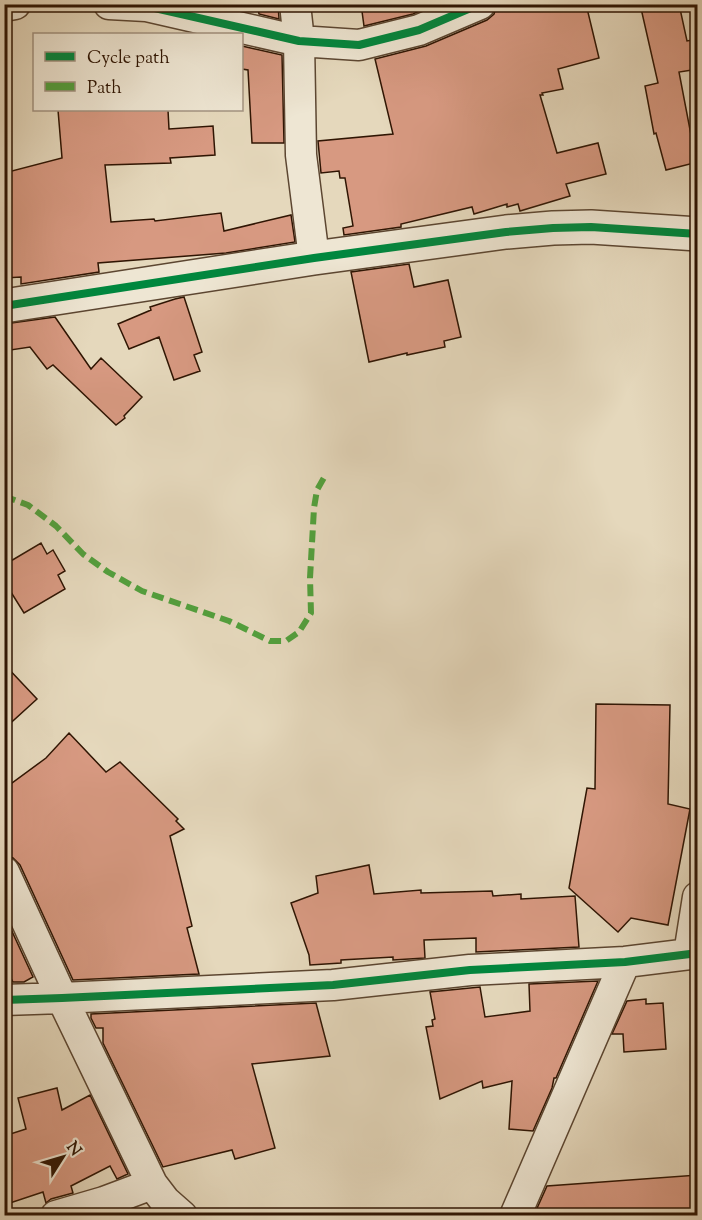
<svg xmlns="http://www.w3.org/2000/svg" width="702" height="1220" viewBox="0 0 702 1220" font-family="'Sorts Mill Goudy',serif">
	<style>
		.building { fill: #d79981; stroke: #2f1503; stroke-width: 1.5 }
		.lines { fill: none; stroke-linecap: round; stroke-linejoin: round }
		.minor-casing { stroke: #5c4631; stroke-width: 33 }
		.tertiary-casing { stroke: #5c4631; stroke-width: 36 }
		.minor { stroke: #eee6d3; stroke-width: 30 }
		.tertiary { stroke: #eee6d3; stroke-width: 33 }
		.quiet { stroke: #52a03d; stroke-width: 6; stroke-dasharray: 12 6; stroke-linecap: butt }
		.cycleway-casing { stroke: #eee6d3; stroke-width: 11 }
		.cycleway { stroke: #00873e; stroke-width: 8 }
	</style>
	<rect width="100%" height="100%" fill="#e5d8bc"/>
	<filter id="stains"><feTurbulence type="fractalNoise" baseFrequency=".00333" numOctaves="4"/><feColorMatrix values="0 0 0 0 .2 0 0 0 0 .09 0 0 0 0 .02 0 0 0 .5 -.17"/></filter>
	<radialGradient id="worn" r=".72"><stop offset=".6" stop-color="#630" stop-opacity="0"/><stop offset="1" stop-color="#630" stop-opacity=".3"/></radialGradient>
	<path class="building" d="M257,4H278L279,19L259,14Z
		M361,4H435L413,14L364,26Z
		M497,4H586L599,58L558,69L563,89L542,93L543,95H540L557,153L598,143L606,174L566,184L570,196L520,211L518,204L507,207V204L474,214L472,207L401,224V227L344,235L343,228L353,226L345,178H340L339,171L321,173L318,141L393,134L375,59L426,46L487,20L494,14Z
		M640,4H679L687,41L698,39V69L679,72L691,135L698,134V162L666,170L656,133L654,134L645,86L658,83Z
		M242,46L282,55L284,143H252L248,70L242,69Z
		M58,110H168L169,129L213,126L215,155L170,158L171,163L105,165L111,222L154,219L155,221L221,213L224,231L291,215L295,242L226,253L98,263L99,272L21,284V277L4,278V173L62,158Z
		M409,264L414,287L448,280L461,337L444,341L445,347L407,355V353L369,362L351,272Z
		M184,297L202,352L194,355L200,371L174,380L159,337L129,349L118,324L151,310L150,307L175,299Z
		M55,317L91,369L101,358L142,397L124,416L125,418L116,425L53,365L47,369L30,347L4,351V324Z
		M41,543L47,554L53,550L65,571L58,575L65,589L24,613L4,581V565Z
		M4,664L37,699L4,729Z
		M596,704L670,705L668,804L690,809L668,925L631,918L618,932L569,888L587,788L595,789Z
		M69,733L106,772L120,762L178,819L176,821L184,829L170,836L192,926L187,928L199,974L73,980L20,865L13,858L4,855V789L46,758Z
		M369,865L374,894L421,890V893L492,891L493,896L521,894V899L575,896L579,947L476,952V938L424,940L425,958L393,960V957L341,960V963L310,965L309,955L291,903L318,893L316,876Z
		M4,914L33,977L24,982H13L4,965Z
		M598,981L556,1078H554L552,1088L533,1131L509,1129L512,1081L483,1088L482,1081L440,1099L426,1027L433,1026L432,1020L435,1019L430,992L480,987L485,1017L530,1011L529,984Z
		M646,999V1004L663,1003L666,1049L624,1052L623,1034H612L627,1001Z
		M316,1003L330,1056L252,1064L275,1148L235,1159L232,1150L163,1167L103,1043V1028H96L91,1018V1014Z
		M57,1088L62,1110L90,1095L128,1174L117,1179L110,1166L71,1186L73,1193L51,1199L46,1203L43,1192L4,1205V1136L26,1129L18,1098Z
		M698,1175V1215H534L547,1186Z"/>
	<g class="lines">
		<defs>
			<path id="minor" d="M109,4L146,6L299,41L359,45L419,30L480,4
				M295,4L299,41L301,155L314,258
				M4,6L15,4
				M4,872L62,998L152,1184L165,1201L182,1216
				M689,954L698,897
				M4,1000L62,998L333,985L470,970L625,962L698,953
				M56,1216L104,1202L152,1184
				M515,1216L625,962"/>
			<path id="tertiary" d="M4,306L314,258L506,232L553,228L591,227L698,234"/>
		</defs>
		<use href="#minor" class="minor-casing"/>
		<use href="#tertiary" class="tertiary-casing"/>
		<use href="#minor" class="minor"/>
		<use href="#tertiary" class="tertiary"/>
		<path class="quiet" d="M4,496L28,505L56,526L83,554L108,572L142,591L229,621L270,641H286L299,632L311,613L310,578L314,508L317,490L325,476"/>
		<defs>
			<path id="cycleway" d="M109,4L146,6L299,41L359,45L419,30L480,4
				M4,306L314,258L506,232L553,228L591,227L698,234
				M4,1000L62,998L333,985L470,970L625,962L698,953"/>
		</defs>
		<use href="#cycleway" class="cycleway-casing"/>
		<use href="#cycleway" class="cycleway"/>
	</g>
	<rect width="702" height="1220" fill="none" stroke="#e5d8bc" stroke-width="24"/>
	<rect x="6" y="6" width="690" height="1208" fill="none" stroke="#2f1503" stroke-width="3"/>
	<rect x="12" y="12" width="678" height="1196" fill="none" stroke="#2f1503" stroke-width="1.5"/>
	<rect x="33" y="33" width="210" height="78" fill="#eee6d3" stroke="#a29280" stroke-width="1.5"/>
	<rect x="45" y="52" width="30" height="9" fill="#00873e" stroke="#a29280" stroke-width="1.5"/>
	<text x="87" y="63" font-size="18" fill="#2f1503">Cycle path</text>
	<rect x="45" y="82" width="30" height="9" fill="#52a03d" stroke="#a29280" stroke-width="1.5"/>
	<text x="87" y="93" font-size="18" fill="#2f1503">Path</text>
	<g transform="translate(63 1157) rotate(53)" stroke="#eee6d3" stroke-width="4.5" paint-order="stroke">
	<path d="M0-4.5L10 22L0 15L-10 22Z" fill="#2f1503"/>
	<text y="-9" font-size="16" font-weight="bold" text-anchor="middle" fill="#2f1503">N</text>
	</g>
	<rect width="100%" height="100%" filter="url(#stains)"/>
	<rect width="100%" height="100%" fill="url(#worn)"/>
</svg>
